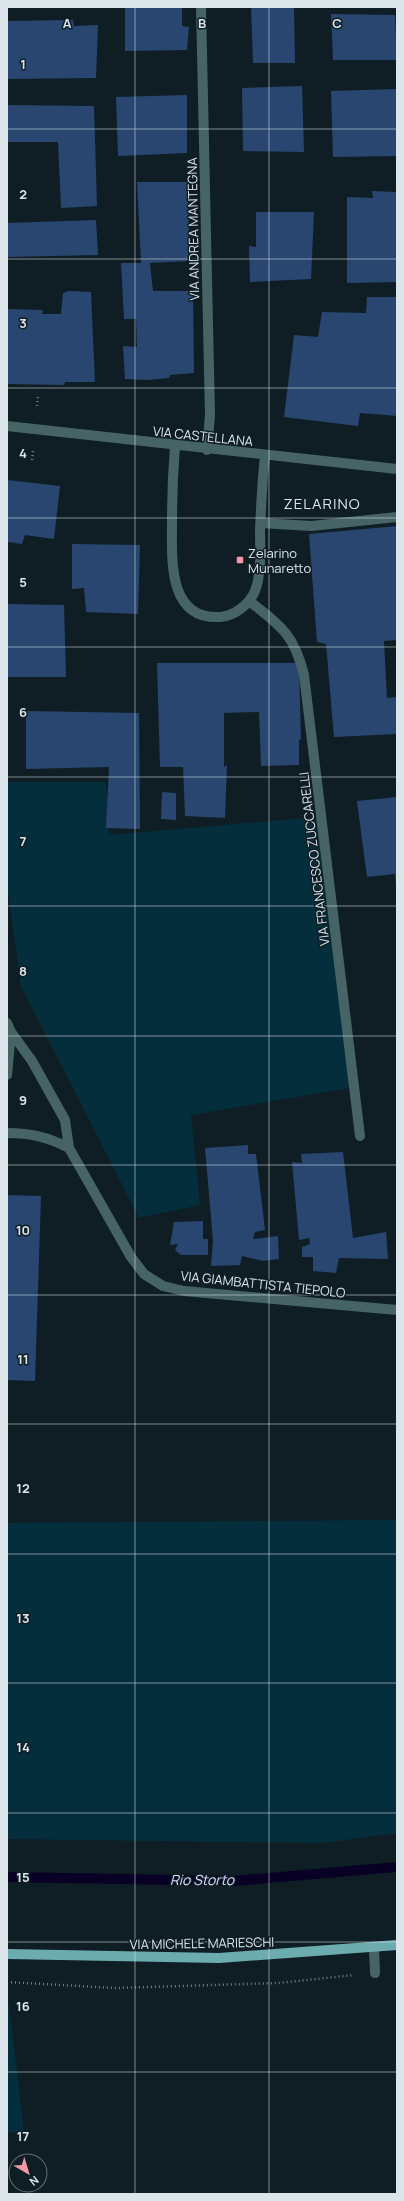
<svg xmlns="http://www.w3.org/2000/svg" width="404" height="2201" viewBox="0 0 404 2201" font-family="Manrope,sans-serif">
	<style>
		.green { fill: #052e3d }
		.lines { fill: none; stroke-linecap: round; stroke-linejoin: round }
		.stream { stroke: #080025; stroke-width: 10 }
		.building { fill: #28466f }
		.path { stroke: #758187; stroke-width: 2.5; stroke-dasharray: 1 3; stroke-linecap: butt }
		.service { stroke: #466465; stroke-width: 10 }
		.minor { stroke: #466465; stroke-width: 10 }
		.tertiary { stroke: #466465; stroke-width: 10 }
		.primary { stroke: #6cacaf; stroke-width: 10 }
		.grid { fill: none; stroke: #dce5ea; stroke-width: 1; stroke-opacity: 0.55 }
		.poi-dot { fill: #f39aa9; stroke: #0f1e25; stroke-width: 1.5 }
		.labels { text-anchor: middle; stroke-width: 3; stroke-linejoin: round; paint-order: stroke }
		.street-label { font-size: 13px; fill: #dce5ea; stroke: #0f1e25 }
		.poi-label { font-size: 13px; fill: #dce5ea; stroke: #0f1e25; text-anchor: start }
		.water-label { font-size: 14px; font-style: italic; fill: #dddefe; stroke: #0f1e25 }
		.quarter-label { font-size: 15px; letter-spacing: 1px; fill: #dce5ea; stroke: #0f1e25 }
		.grid-label { font-size: 13px; text-anchor: middle; font-weight: bold; fill: #dce5ea; stroke: #0f1e25; stroke-width: 3; stroke-linejoin: round; paint-order: stroke }
	</style>
	<rect width="100%" height="100%" fill="#0f1e25"/>
	<path class="green" d="M7,782H106L109,835L318,817L356,1087L191,1115L200,1205L139,1218L21,986L7,884Z
		M397,1520V1833L323,1843L7,1839V1523Z
		M7,2004H9L24,2132L7,2133Z"/>
	<g class="lines">
		<path class="stream" d="M7,1877L234,1881L397,1867"/>
	</g>
	<path class="building" d="M125,7H182V26L189,27L187,50L125,51Z
		M251,7H294L295,63H253Z
		M331,14L395,15L397,60H333Z
		M73,20L74,26L98,25L96,78L7,79V21Z
		M302,86L304,152L243,151L242,88Z
		M397,89V156L333,157L331,91Z
		M187,95V153L118,156L116,97Z
		M7,105L94,106L97,206L61,208L58,142H7Z
		M137,182H188L189,261L150,263L153,291H193L194,373L170,375L169,378L148,380L125,379L123,346L137,347L136,319H124L121,263H141Z
		M372,191L397,192V282L347,283V197L373,198Z
		M256,212H314L311,279L250,282L249,246L256,247Z
		M96,220L98,255L7,257V223Z
		M69,291L91,292L95,382H65L64,385L7,384V309L43,310L42,314H61L63,293Z
		M367,297H397V416L360,413L358,426L284,417L294,335L318,337L322,312L366,313Z
		M7,480L60,486L54,539L25,535L22,544L7,542Z
		M397,526V640L384,641L387,698L397,697V734L334,737L326,644L317,642L309,534Z
		M72,544L140,545L138,614L86,612L84,588L72,589Z
		M7,604L64,605L66,677H7Z
		M157,663H299L301,739L299,740V765L261,766L259,712L224,713V767L227,765L225,818L185,816L183,767H160Z
		M26,711L139,713L140,829L106,828L109,767L26,769Z
		M162,792L176,793V820L161,819Z
		M397,797V885H396L395,874L367,877L357,801Z
		M248,1145V1154H256L265,1230L255,1232L253,1239L278,1236L279,1259L263,1261L242,1256L240,1265L211,1266L213,1241L205,1148Z
		M343,1152L353,1238L386,1232L388,1259L339,1258L336,1273L313,1271V1257H302V1247L310,1244L309,1238L299,1240L292,1162L302,1163L301,1154Z
		M7,1195L41,1196L35,1381L7,1380Z
		M203,1221V1239H208V1255H181L175,1250L178,1244L170,1245L174,1222Z"/>
	<g class="lines">
		<path class="path" d="M37,406L38,396
			M32,460L33,451
			M7,1982L115,1988L278,1983L354,1975"/>
		<path class="service" d="M261,523L311,526L397,517
			M374,1948L375,1973"/>
		<path class="minor" d="M201,7L210,415L207,450
			M175,446C173,471 172,496 172,522C172,558 167,620 220,617C234,616 249,605 255,591C262,573 260,550 260,531C261,506 262,481 265,456
			M249,601C281,626 294,634 304,675L360,1136
			M7,1023L11,1032L7,1075
			M11,1032L32,1061L65,1120L69,1148L131,1257L144,1274L163,1286L184,1291L397,1310
			M7,1133C30,1133 48,1137 69,1148"/>
		<path class="tertiary" d="M7,426L397,469"/>
		<path class="primary" d="M7,1954L219,1958L397,1945"/>
	</g>
	<path class="grid" d="M135,7V2194M269,7V2194M7,129H397M7,259H397M7,388H397M7,518H397M7,647H397M7,777H397M7,906H397M7,1036H397M7,1165H397M7,1295H397M7,1424H397M7,1554H397M7,1683H397M7,1813H397M7,1942H397M7,2072H397"/>
	<rect class="poi-dot" x="236" y="556" width="8" height="8" rx="2"/>
	<g class="labels">
		<g class="street-label">
			<text transform="translate(193 229) rotate(-91)" y="5">VIA ANDREA MANTEGNA</text>
			<text transform="translate(203 436) rotate(6)" y="5">VIA CASTELLANA</text>
			<text transform="translate(314 859) rotate(-97)" y="5">VIA FRANCESCO ZUCCARELLI</text>
			<text transform="translate(263 1284) rotate(6)" y="5">VIA GIAMBATTISTA TIEPOLO</text>
			<text transform="translate(202 1943) rotate(-1)" y="5">VIA MICHELE MARIESCHI</text>
		</g>
		<g class="poi-label">
			<text x="248" y="558">Zelarino<tspan x="248" dy="15">Munaretto</tspan></text>
		</g>
		<g class="water-label">
			<text x="202" y="1885">Rio Storto</text>
		</g>
		<g class="quarter-label">
			<text x="322" y="509">ZELARINO</text>
		</g>
	</g>
	<g class="grid-label">
		<text x="67" y="28">A</text>
		<text x="202" y="28">B</text>
		<text x="337" y="28">C</text>
		<text x="23" y="69">1</text>
		<text x="23" y="199">2</text>
		<text x="23" y="328">3</text>
		<text x="23" y="458">4</text>
		<text x="23" y="587">5</text>
		<text x="23" y="717">6</text>
		<text x="23" y="846">7</text>
		<text x="23" y="976">8</text>
		<text x="23" y="1105">9</text>
		<text x="23" y="1235">10</text>
		<text x="23" y="1364">11</text>
		<text x="23" y="1493">12</text>
		<text x="23" y="1623">13</text>
		<text x="23" y="1752">14</text>
		<text x="23" y="1882">15</text>
		<text x="23" y="2011">16</text>
		<text x="23" y="2141">17</text>
	</g>
	<rect width="404" height="2201" fill="none" stroke="#dce5ea" stroke-width="16"/>
	<g transform="translate(28 2173) rotate(142)"><circle r="19" fill="#0f1e25" stroke="#616e74"/>
	<path d="M0-3L7 15L0 10L-7 15Z" fill="#f39aa9"/>
	<text y="-6" font-size="11" font-weight="bold" text-anchor="middle" fill="#dce5ea">N</text>
	</g>
</svg>
